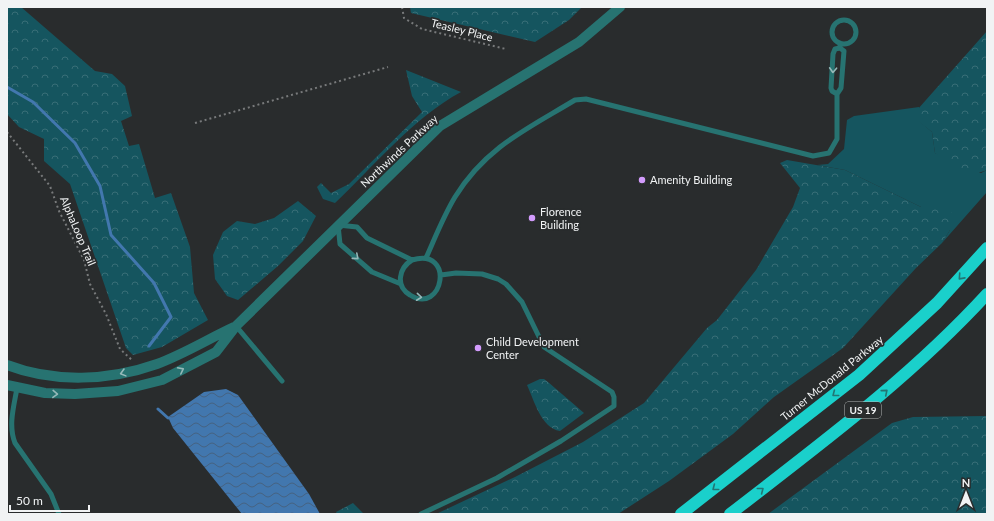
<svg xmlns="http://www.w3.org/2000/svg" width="994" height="521" viewBox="0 0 994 521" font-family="Lato,sans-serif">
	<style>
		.green { fill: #15555f }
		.forest { fill: url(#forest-crowns) }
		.water { fill: url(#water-waves) }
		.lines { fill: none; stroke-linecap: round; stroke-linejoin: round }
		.stream { stroke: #4277ae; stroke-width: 3 }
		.path { stroke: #787a7b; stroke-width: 2; stroke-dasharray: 2 3; stroke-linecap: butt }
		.service { stroke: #277371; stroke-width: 5 }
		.tertiary { stroke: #277371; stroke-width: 10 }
		.motorway { stroke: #1ad0cb; stroke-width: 12 }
		.oneway { stroke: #96b9b9 }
		.oneway2 { stroke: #227674 }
		.poi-dot { fill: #d39cfd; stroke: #292c2d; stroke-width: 1.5 }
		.labels { text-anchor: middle; stroke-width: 3.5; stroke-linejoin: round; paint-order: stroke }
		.shield { fill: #292c2d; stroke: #b5b7b8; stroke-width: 1 }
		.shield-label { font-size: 10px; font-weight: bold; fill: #f1f3f4 }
		.street-label { font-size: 11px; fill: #f1f3f4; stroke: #292c2d }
		.poi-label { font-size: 11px; fill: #f1f3f4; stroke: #292c2d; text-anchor: start }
	</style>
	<defs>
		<pattern id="forest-crowns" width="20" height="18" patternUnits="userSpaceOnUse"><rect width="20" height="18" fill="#15555f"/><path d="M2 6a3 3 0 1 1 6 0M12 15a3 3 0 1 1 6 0" fill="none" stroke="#386e77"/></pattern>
		<pattern id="water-waves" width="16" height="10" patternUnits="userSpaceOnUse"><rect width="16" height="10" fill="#4277ae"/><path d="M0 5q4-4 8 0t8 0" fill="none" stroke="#456281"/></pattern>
	</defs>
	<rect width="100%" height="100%" fill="#292c2d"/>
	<path class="green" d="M919,107V121L932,132L935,153L981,173L987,170V192L942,243L950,230L946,208L921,207L845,170L817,165L828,164L844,149L847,120L854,116Z"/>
	<path class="forest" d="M7,7H21L95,71L112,74L125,86L132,116L121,121L129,146L139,144L155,198L171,193L190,247L194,293L208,320L162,347L133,355L126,348L70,184L44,161V139L19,127L7,114Z
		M410,7H582L569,20L535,42L411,13Z
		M987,31V170C968,179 949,164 935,153L932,132L918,121V109Z
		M406,70L461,92C413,118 374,166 335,203L323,199L317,187L321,183L331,193L349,184L422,112L412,96Z
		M787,160L845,170L921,207H946L954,215L950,230L942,243L916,268L843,348L774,397L733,434L669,481L618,514H436L515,477L583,442L644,403L707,328L717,320L756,270L793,207L800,188L780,163Z
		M298,201L316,216L303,241L278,266L238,300L227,296L215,279L213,255L223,232L237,221L255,224L274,218Z
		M540,379H544L548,382L584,413L560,431C541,428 534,400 527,385Z
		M987,416V514H768L892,423L913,417Z
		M353,503L364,514H337L336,512Z"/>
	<path class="water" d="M226,389L238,395L309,494L320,514H242L173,428L168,417L204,392Z"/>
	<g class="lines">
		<path class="stream" d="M7,87L33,102L75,143L100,186L111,235L154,283L171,317L149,346
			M158,409L168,418"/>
		<path class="path" d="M402,7L404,18L422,29L506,49
			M195,123L388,67
			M7,132L50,186L59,211L84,260L90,284L106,314L120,349L133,361"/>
		<path class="service" d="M832 32a12 12 0 1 1 24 0a12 12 0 1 1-24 0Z
			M837,94L832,91L831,88L833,54L835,49L840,48
			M426,258C435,238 443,217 455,197C486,147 527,129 575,100L586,99L813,156L829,153L837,139V94L841,88L844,51L840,48V43
			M401,284L372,272L340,244L338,225L357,227L367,238L412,260C456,247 443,316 410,295C395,286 399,268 412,260
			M236,326L282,381
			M17,388C14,406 8,425 15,443L51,494L59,514
			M421,514L497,478L561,441L614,406V397L612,392L544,347L522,302L506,284L498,279L482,274L456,273L441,275"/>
		<path class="tertiary" d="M7,365C54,383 109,381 157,364C184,354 208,339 234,327
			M7,385L45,393L75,394L118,391L162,380L216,352L236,326L440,126L579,42L620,7"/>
		<path class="motorway" d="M681,514L859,375L937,303L987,248
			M730,514C819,445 910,378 987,294"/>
	</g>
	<defs><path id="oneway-chevron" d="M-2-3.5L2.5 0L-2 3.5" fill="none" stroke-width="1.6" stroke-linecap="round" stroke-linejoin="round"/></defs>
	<g class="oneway">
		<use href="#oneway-chevron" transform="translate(833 70) rotate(93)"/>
		<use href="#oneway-chevron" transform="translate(356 257) rotate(41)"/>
		<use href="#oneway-chevron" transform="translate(419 297) rotate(6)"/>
		<use href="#oneway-chevron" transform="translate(181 370) rotate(-27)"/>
		<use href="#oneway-chevron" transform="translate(123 373) rotate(165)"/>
		<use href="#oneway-chevron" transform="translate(55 394) rotate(2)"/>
	</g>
	<g class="oneway2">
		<use href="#oneway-chevron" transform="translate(961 277) rotate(132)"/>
		<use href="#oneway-chevron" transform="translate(885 392) rotate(-40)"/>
		<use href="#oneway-chevron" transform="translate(835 394) rotate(142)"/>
		<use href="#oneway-chevron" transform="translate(715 488) rotate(142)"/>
		<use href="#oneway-chevron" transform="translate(761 490) rotate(-38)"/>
	</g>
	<g class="poi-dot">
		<circle cx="642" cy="180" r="4"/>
		<circle cx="532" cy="218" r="4"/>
		<circle cx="478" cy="348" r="4"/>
	</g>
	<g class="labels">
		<rect class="shield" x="845" y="402" width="36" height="16" rx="3"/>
		<g class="shield-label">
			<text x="863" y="414">US 19</text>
		</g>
		<g class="street-label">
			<text transform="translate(462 30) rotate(14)" y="4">Teasley Place</text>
			<text transform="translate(399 151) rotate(-43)" y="4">Northwinds Parkway</text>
			<text transform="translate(78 231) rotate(67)" y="4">AlphaLoop Trail</text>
			<text transform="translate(832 378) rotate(-39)" y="4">Turner McDonald Parkway</text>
		</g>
		<g class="poi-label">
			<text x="650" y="184">Amenity Building</text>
			<text x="540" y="216">Florence<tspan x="540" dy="13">Building</tspan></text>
			<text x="486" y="346">Child Development<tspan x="486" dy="13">Center</tspan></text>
		</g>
	</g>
	<rect width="994" height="521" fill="none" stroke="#f1f3f4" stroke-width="16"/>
	<g transform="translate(966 493)" stroke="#292c2d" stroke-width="3" paint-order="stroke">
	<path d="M0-3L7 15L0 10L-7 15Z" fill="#f1f3f4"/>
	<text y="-6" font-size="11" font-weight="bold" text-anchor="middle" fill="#f1f3f4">N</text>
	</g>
	<path d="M10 505v6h79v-6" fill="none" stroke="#f1f3f4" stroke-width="2"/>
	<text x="16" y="505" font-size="12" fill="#f1f3f4" stroke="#292c2d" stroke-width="3" paint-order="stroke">50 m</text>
</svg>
